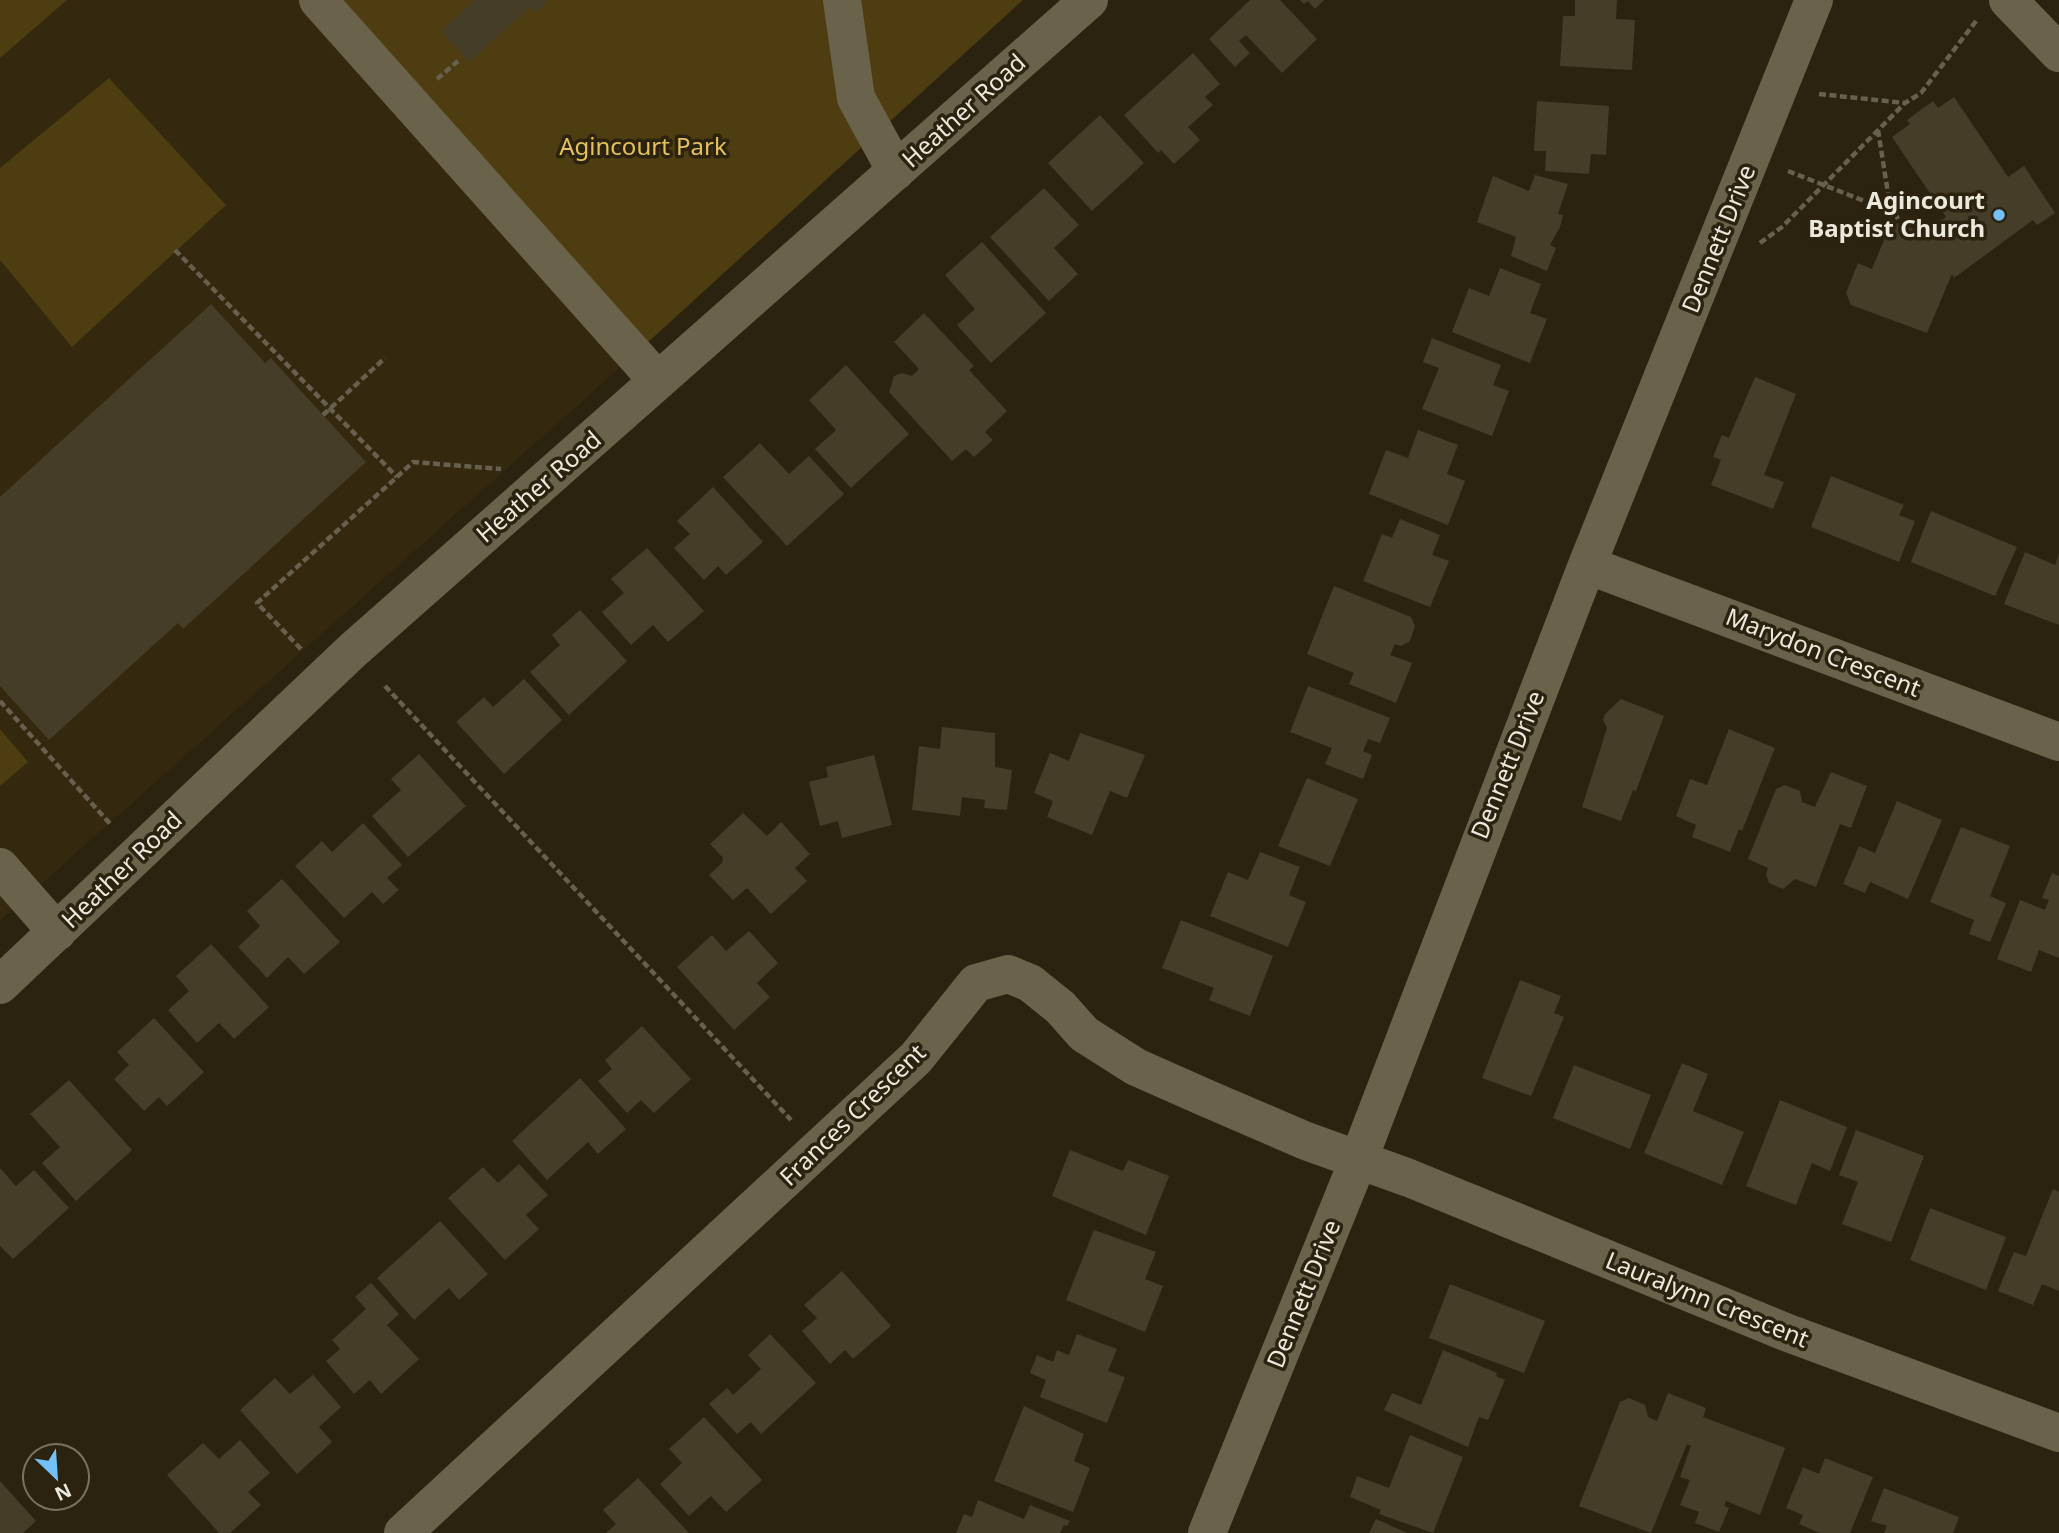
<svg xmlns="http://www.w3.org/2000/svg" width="2059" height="1533" viewBox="0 0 2059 1533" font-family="'Noto Sans',sans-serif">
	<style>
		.built { fill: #34290e }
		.green { fill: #4d3d10 }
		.building { fill: #453d28 }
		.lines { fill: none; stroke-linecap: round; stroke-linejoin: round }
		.path { stroke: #67604e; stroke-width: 4.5; stroke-dasharray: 7 3.5; stroke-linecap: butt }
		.minor { stroke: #6b624c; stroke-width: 38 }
		.poi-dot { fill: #73c1f6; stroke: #2b230f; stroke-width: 2.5 }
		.labels { text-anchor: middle; stroke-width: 7; stroke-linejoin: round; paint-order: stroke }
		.street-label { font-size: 24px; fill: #ede8dc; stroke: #2b230f }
		.park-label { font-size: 24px; fill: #e6c05b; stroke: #2b230f }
		.poi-label { font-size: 24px; font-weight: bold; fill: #ede8dc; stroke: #2b230f; text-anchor: end }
	</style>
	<rect width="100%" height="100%" fill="#2b230f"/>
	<path class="built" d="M0,0H307L634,355L0,921Z"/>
	<path class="green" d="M0,0H67L0,58Z
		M307,0H1023L634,355Z
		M109,78L226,205L72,347L0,260V168Z
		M0,729L28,762L0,786Z"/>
	<path class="building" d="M475,0H549L535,13L530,7L469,62L441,31Z
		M1250,0H1280L1317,39L1282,73L1246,35L1239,41L1250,53L1235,67L1209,39Z
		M1300,0H1324L1315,9L1308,1L1304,4Z
		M1575,0H1617L1616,19L1635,20L1632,70L1560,66L1563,16H1575Z
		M1193,53L1220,84L1205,97L1213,105L1188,127L1200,140L1174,164L1161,150L1158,153L1124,115Z
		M1954,97L2008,177L2024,166L2055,213L2037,225L2033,220L1954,278L1952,274L1927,333L1851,305L1846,293L1858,263L1872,269L1891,223L1902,224L1921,233L1946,217L1892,137L1910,124L1907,120L1933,101L1938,108Z
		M1537,101L1609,106L1606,155L1591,154L1589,174L1545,171L1546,151H1534Z
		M1100,115L1144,163L1092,211L1048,163Z
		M1535,175L1568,184L1558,214L1563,215L1560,227L1550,245L1556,248L1547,271L1511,256L1516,237L1477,222L1493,176L1529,191Z
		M1044,188L1079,225L1054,248L1078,274L1049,301L990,237Z
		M982,242L1046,313L991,363L957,325L975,309L945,275Z
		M1500,268L1541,284L1530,313L1547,319L1530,363L1452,332L1469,288L1489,296Z
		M211,304L265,363L271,358L366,462L183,629L178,623L49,740L0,686V497Z
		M924,313L974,366L969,370L1007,411L985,432L993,440L974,457L966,449L952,461L889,392L894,376L902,373L912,376L919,369L894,342Z
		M1432,338L1501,365L1493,385L1509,391L1492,436L1422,409L1439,368L1423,362Z
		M846,365L909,434L851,488L815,449L836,430L809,400Z
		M1755,377L1796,394L1764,475L1784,482L1773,509L1711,485L1721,460L1713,457L1722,435L1729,438Z
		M1418,430L1458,445L1447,474L1465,481L1448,525L1369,494L1386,450L1408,458Z
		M760,443L789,474L809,456L844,494L787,546L723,477Z
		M1831,476L1904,505L1899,515L1915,521L1899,562L1811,527Z
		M713,487L763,542L726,575L718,566L704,580L674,548L690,534L677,521Z
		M1931,511L2017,547L1995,596L1911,562Z
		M1400,519L1440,535L1432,555L1449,561L1430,607L1363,581L1382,534L1392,538Z
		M647,548L704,611L668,642L653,625L631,645L602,612L624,593L611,579Z
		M2025,552L2055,565L2059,554V625L2004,604Z
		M1334,586L1411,617L1415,626L1410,641L1401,646L1395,644L1390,655L1412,663L1396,703L1349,684L1354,673L1307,654Z
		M580,610L627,661L569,715L530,672L560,645L552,635Z
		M524,679L562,720L504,774L456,722L484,697L493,707Z
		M1308,686L1390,718L1380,743L1368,739L1363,751L1372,755L1363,779L1325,764L1332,748L1290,732Z
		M1621,699L1664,716L1636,791L1633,790L1621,821L1582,807L1607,728L1603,720L1605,714Z
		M942,727L995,733V767L1012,770L1007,810L984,808L985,800L962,797L960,816L912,810L919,746L940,749Z
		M1729,729L1775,748L1742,831L1739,829L1730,852L1692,837L1696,825L1676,816L1690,779L1707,785Z
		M1080,733L1145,755L1127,798L1110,791L1092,835L1047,817L1053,801L1034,793L1050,753L1069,761Z
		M419,754L466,806L408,857L372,816L401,790L391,779Z
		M874,755L892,825L842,838L838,821L820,826L809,782L828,777L826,767Z
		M1831,772L1867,786L1851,828L1840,824L1816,887L1795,879L1783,889L1769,883L1766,874L1768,868L1748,859L1776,789L1785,785L1800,791L1802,802L1815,807Z
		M1307,778L1358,799L1330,866L1278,846Z
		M1897,801L1942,820L1908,899L1870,882L1865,893L1843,884L1859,846L1875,853Z
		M743,813L767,836L781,822L810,854L795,868L807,881L771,914L747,888L733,900L709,875L722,863L723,858L710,844Z
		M363,823L402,865L387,878L399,890L383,904L372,892L344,918L295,866L322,841L332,852Z
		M1961,827L2010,846L1990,896L2006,903L1990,942L1969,934L1974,920L1930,902Z
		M1260,852L1300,867L1289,895L1306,902L1288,947L1210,916L1228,872L1248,880Z
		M2052,873L2059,876V958L2039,950L2031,972L1997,959L2020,900L2045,910L2049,900L2042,898Z
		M282,879L340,942L304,974L288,957L267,978L238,947L260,926L247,911Z
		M1181,920L1273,956L1250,1016L1209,1000L1214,988L1162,968Z
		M749,931L778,963L757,983L770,997L734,1030L677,967L712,935L726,951Z
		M211,944L269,1007L234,1039L219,1023L197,1043L168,1010L189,991L176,976Z
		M1520,980L1561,996L1554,1013L1564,1017L1531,1096L1482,1078Z
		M154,1018L204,1072L167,1106L159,1097L144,1111L114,1079L129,1065L117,1052Z
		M642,1026L691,1079L654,1113L641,1100L627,1113L598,1081L612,1069L605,1060Z
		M1682,1063L1708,1074L1693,1111L1744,1132L1722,1185L1644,1153Z
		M1574,1065L1651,1095L1630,1149L1553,1118Z
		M580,1078L626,1129L598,1154L588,1142L547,1180L512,1141Z
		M69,1080L132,1150L76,1201L42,1163L60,1147L30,1114Z
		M1780,1100L1847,1127L1830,1171L1812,1163L1796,1205L1746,1186Z
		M1856,1130L1924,1156L1891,1242L1842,1224L1858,1182L1839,1175Z
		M1070,1150L1123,1171L1128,1160L1169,1176L1146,1235L1052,1196Z
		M519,1164L548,1195L526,1215L539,1229L505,1260L448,1198L483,1167L498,1183Z
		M0,1168L16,1186L34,1170L69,1208L13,1259L0,1246Z
		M2053,1189L2059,1192V1291L2042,1284L2033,1305L1998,1291L2014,1252L2026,1256Z
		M1930,1208L2006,1237L1986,1290L1910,1260Z
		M440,1221L488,1274L459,1300L449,1288L414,1320L377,1278Z
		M1094,1230L1156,1252L1145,1279L1163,1286L1145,1332L1066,1300Z
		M842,1271L891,1326L853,1359L845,1350L830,1364L802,1331L817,1318L804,1305Z
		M371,1283L399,1314L387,1325L419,1359L381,1394L370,1380L354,1394L326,1361L340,1349L332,1340L366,1309L355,1297Z
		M1450,1284L1545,1321L1524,1373L1429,1338Z
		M770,1334L816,1383L761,1434L751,1422L737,1434L709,1404L727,1388L733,1395L761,1369L748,1355Z
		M1077,1334L1117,1349L1108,1371L1125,1377L1107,1423L1040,1397L1046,1380L1030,1373L1037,1355L1053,1362L1057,1350L1069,1355Z
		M1443,1350L1497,1373L1496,1376L1505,1380L1488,1420L1479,1417L1468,1447L1384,1410L1392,1393L1421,1405Z
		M313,1375L341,1407L319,1427L332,1442L297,1474L240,1410L275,1378L290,1394Z
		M1668,1393L1706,1408L1703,1417L1785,1448L1760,1515L1726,1501L1724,1506L1729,1508L1719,1532L1695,1523L1699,1512L1680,1505L1690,1480L1680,1477L1694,1437L1691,1446L1687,1444L1651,1533L1579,1506L1620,1402L1629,1398L1645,1405L1648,1417L1657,1421Z
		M1024,1406L1084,1434L1074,1461L1090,1468L1073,1512L994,1481Z
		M704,1417L762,1480L726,1512L711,1496L689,1516L660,1484L682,1463L669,1449Z
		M1410,1435L1463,1457L1433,1533L1379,1514L1381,1510L1350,1497L1357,1476L1389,1488Z
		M240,1440L270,1473L248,1492L261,1505L230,1533H219L167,1475L203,1443L219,1459Z
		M1825,1458L1873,1477L1850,1533H1820L1799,1524L1803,1515L1786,1508L1803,1467L1819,1474Z
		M638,1478L689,1533H606L616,1524L603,1510Z
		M0,1481L36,1521L23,1533H0Z
		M1884,1488L1959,1517L1953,1533H1884L1887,1526L1871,1521Z
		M978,1500L1024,1519L1030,1505L1070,1521L1067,1526L1064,1525L1060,1533H956L964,1514L972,1517Z
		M1376,1519L1407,1533H1369Z"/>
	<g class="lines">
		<path class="path" d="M437,79L458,61
			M1819,94L1905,103L1921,93L1976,21
			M1878,130L1891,212
			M1788,171L1895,213L1898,219
			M1760,243L1782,227L1905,103
			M175,250L397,477
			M323,415L385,358
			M301,649L257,603L397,477L413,462L501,469
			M385,686L791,1120
			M0,701L112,826"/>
		<path class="minor" d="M318,0L658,381
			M842,0L856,98L896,171
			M2008,0L2059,53
			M1587,565L2059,742
			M0,867L57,932
			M0,985L352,651L1089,0
			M403,1533L916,1058L976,983L1008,974L1030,983L1060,1007L1084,1034L1136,1067L1206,1098L1306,1141L1409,1178L1788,1333L2059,1433
			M1207,1533L1358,1161L1587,565L1814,0"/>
	</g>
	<circle class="poi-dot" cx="1999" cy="215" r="7"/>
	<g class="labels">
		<g class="street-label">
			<text transform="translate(964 111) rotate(-42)" y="8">Heather Road</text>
			<text transform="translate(1719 239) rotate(-68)" y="8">Dennett Drive</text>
			<text transform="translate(539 487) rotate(-41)" y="8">Heather Road</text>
			<text transform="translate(1823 653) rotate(21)" y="8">Marydon Crescent</text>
			<text transform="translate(1508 765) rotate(-68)" y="8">Dennett Drive</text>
			<text transform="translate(122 870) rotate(-44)" y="8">Heather Road</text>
			<text transform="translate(853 1115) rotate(-44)" y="8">Frances Crescent</text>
			<text transform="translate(1304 1294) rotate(-68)" y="8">Dennett Drive</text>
			<text transform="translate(1707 1300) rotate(22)" y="8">Lauralynn Crescent</text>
		</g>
		<g class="park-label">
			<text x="643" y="155">Agincourt Park</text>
		</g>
		<g class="poi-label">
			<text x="1985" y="209">Agincourt<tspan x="1985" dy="28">Baptist Church</tspan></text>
		</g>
	</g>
	<g transform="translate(56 1477) rotate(155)"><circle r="33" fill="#2b230f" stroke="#797261" stroke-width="2"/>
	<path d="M0-5L12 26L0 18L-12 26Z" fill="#73c1f6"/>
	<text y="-10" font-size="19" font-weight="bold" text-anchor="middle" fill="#ede8dc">N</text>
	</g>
</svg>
